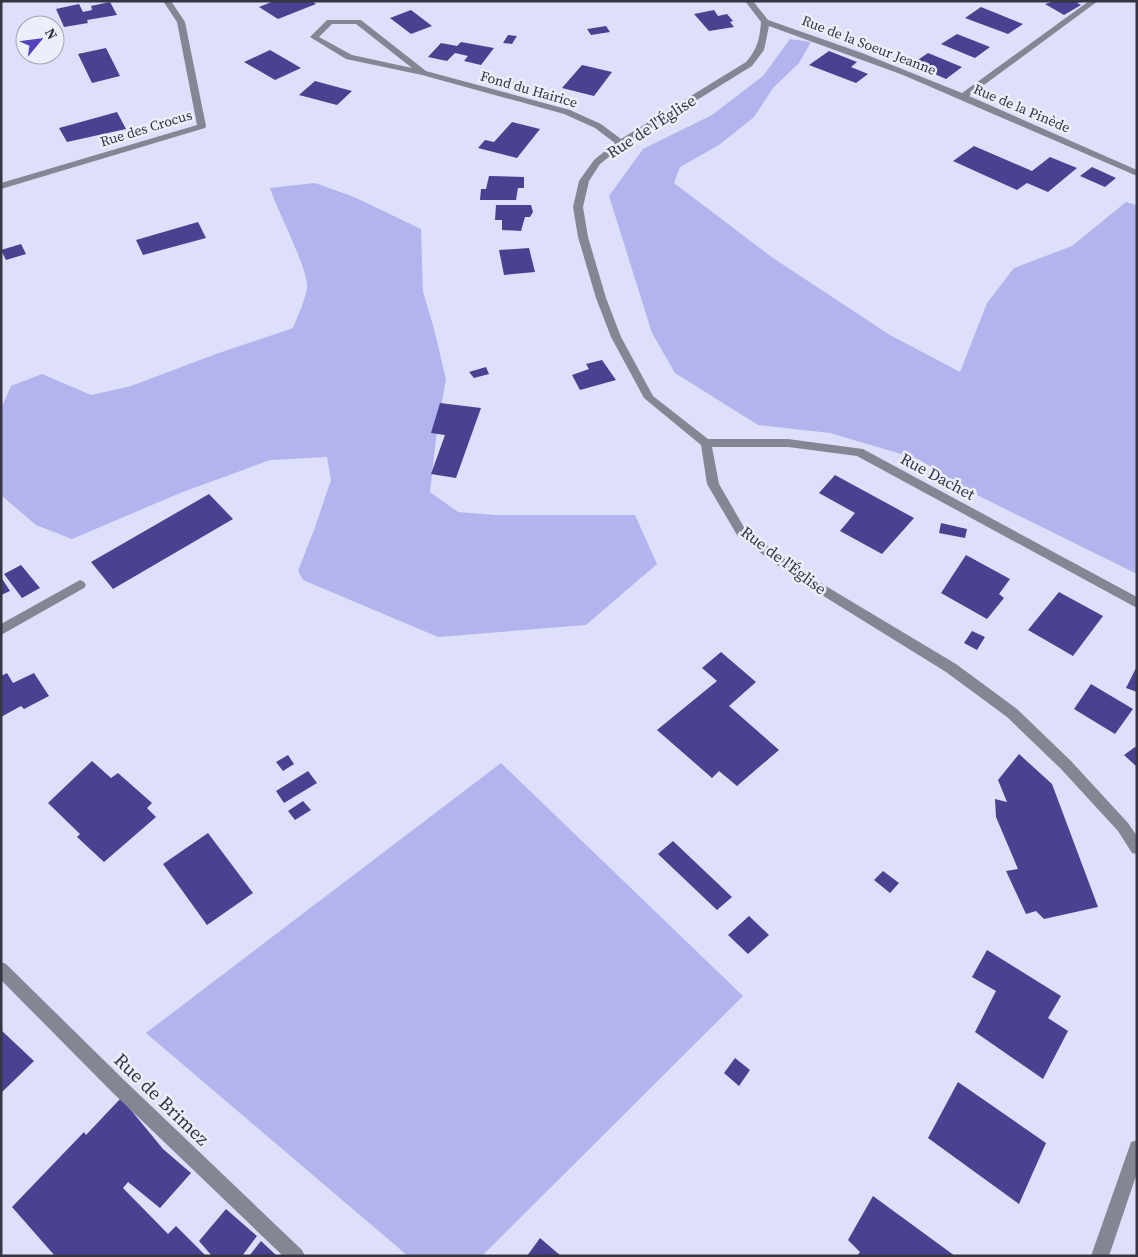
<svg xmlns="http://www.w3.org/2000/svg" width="1138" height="1257" viewBox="0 0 1138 1257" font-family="'Source Serif 4',serif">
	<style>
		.green { fill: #b3b4ed }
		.building { fill: #494290 }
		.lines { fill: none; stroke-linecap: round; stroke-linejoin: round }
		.minor { fill: #858694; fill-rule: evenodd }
		.labels { text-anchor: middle; stroke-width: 5; stroke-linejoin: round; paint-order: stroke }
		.far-street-label { font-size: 14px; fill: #353543; stroke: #edeefc }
		.street-label { font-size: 16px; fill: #353543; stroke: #edeefc }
		.near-street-label { font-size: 19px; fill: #353543; stroke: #edeefc }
	</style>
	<rect width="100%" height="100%" fill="#dedffb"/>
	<path class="green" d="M790,39L811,42L799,63L773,88L754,117L719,145L680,167L674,183L773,258L890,335L960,372L987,303L1014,268L1072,246L1126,202L1137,205V574L979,496L918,459L830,433L758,425L675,373L652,333L609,196L643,149L712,115L763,76Z
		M315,183L354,197L421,229L423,292L433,325L446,379L437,430L430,492L458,512L495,515H635L657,564L586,625L438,637L303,580L298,571L314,530L331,480L327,457L270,460L180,493L72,539L36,525L2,496L1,409L11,386L42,374L91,395L131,386L216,354L293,328C298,315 305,301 307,288C309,270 277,210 270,188Z
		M501,763L743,996L482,1256H408L146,1033Z"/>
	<path class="building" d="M274,1H312L316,4L278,19L259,7Z
		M1055,1H1081V2L1077,3L1081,5L1064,15L1045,4Z
		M110,2L117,15L87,20L88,23L64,27L56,9L79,4L83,12L92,10L91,6Z
		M981,7L1023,24L1008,34L965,18Z
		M411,10L432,26L411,34L390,18Z
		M714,10L718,16L727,14L733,21L730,22L734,27L709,31L694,14Z
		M606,26L610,32L591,35L587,29Z
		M957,34L990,47L975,58L941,44Z
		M508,35L517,36L512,44L503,43Z
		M461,42L494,48L481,65L464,61L468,56L455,53L447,61L428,57L441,43L457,46Z
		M106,48L120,76L92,83L78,54Z
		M270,50L301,68L275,80L244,62Z
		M829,51L857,62L851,67L868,74L856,83L809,65Z
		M928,53L962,67L946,79L912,64Z
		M582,65L612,72L594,96L562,88Z
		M315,81L352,91L337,105L299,95Z
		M117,112L126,129L67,142L59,128Z
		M512,122L540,129L517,158L478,148L485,140L494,142Z
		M974,146L1032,171L1050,157L1077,168L1048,192L1027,183L1017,190L953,161Z
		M1092,167L1116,178L1105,187L1080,176Z
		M489,176L524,177V188H518L516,200H480L481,189H486Z
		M496,205H531L533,212L530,217H525L521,231L502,230V220H495Z
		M198,222L206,238L143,255L136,240Z
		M21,244L26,254L6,260L1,250Z
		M529,248L535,272L504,275L499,250Z
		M602,360L616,380L580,390L572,375L589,369L586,364Z
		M486,367L489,374L474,378L469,372Z
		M440,403L481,408L456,478L431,474L445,435L431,433Z
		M835,475L914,518L882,554L840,531L855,513L819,493Z
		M209,494L233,519L113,589L91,562Z
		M941,523L967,529L965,538L939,533Z
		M966,555L1010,579L999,594L1004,598L987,619L941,593Z
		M21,565L40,588L22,598L4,574Z
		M1,577L10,591L1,595Z
		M1059,592L1103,616L1073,656L1028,630Z
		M972,631L985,637L977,650L964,643Z
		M721,652L756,682L729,706L779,750L737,786L719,771L712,778L657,730L717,681L702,668Z
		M1137,666V692L1126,688Z
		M7,673L13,683L34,673L49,696L24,709L21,706L1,717V676Z
		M1091,684L1133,709L1115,734L1074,709Z
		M1135,747L1137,748V767L1124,755Z
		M1019,754L1052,784L1098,907L1044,919L1036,911L1026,914L1006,871L1018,869L996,817L995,799L1007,802L998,780Z
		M288,755L294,764L283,771L276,762Z
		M92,761L111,778L118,773L152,803L147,808L156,817L104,862L77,837L80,834L48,803Z
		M308,771L317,783L284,803L276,791Z
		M303,801L311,810L295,820L288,811Z
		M208,833L253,893L207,925L163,864Z
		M673,841L732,897L717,910L658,854Z
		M883,871L899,883L890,893L874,880Z
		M749,916L769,935L748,954L728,935Z
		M987,950L1061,996L1048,1018L1068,1031L1043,1079L975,1032L996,991L972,977Z
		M1,1030L34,1061L1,1093Z
		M735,1058L750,1070L739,1086L724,1073Z
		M958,1082L1046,1143L1019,1204L928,1138Z
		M121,1098L163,1149L191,1173L160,1208L128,1182L123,1188L168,1234L176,1226L206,1256H55L12,1207L84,1132L86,1135Z
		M873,1196L955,1256H857L860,1252L848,1240Z
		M226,1209L257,1236L242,1256H212L199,1241Z
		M540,1238L561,1256H527Z
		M261,1241L277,1256H249Z"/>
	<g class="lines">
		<path class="minor" d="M163,1H171L185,22L206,126L205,128L1,189V183L197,125L177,22Z
			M745,1H753L768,20L862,53L962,93L1089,1H1098L969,96L1137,170V176L903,75L769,26L764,50L752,66L624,145L600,164L589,181L583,207L588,237L606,298L621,337L653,396L708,439H788L863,449L1137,597V608L857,456L788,447H712L719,484L745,529L804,573L956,664L1017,709L1071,761L1128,823L1137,836V854L1132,853L1118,831L1061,769L1007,717L946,672L796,579L737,535L707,484L701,445L644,398L611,337L596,298L578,237L573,207L579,181L594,160L615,143L595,128L564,114L422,75L346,59L310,37L327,20H361L426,71L570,110L601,124L621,139L746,62C757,50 760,38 761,22ZM332,24H356L412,68L352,55L319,37Z
			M80,580L84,582L86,585L84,588L1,635V624Z
			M1,962L6,964L124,1080L302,1250L305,1256H283L112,1092L1,980Z
			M1137,1140V1173L1109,1256H1091L1129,1148L1131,1142Z"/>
	</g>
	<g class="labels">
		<g class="far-street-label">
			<text transform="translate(869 45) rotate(21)" y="5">Rue de la Soeur Jeanne</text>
			<text transform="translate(529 89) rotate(16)" y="5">Fond du Hairice</text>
			<text transform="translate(1022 108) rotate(23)" y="5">Rue de la Pinède</text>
			<text transform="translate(146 128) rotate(-17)" y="5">Rue des Crocus</text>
		</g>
		<g class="street-label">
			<text transform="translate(651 126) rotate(-33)" y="6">Rue de l'Église</text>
			<text transform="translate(938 476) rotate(28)" y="6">Rue Dachet</text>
			<text transform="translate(784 560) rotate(37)" y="6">Rue de l'Église</text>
		</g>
		<g class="near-street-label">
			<text transform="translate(162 1099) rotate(44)" y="7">Rue de Brimez</text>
		</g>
	</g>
	<rect width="1138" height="1257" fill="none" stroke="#353543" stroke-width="5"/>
	<g transform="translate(40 40) rotate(61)"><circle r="24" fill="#edeefc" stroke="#a3a4b2"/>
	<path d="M0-4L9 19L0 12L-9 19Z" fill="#5543bb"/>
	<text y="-8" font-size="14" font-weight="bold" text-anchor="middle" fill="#353543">N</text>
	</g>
</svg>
